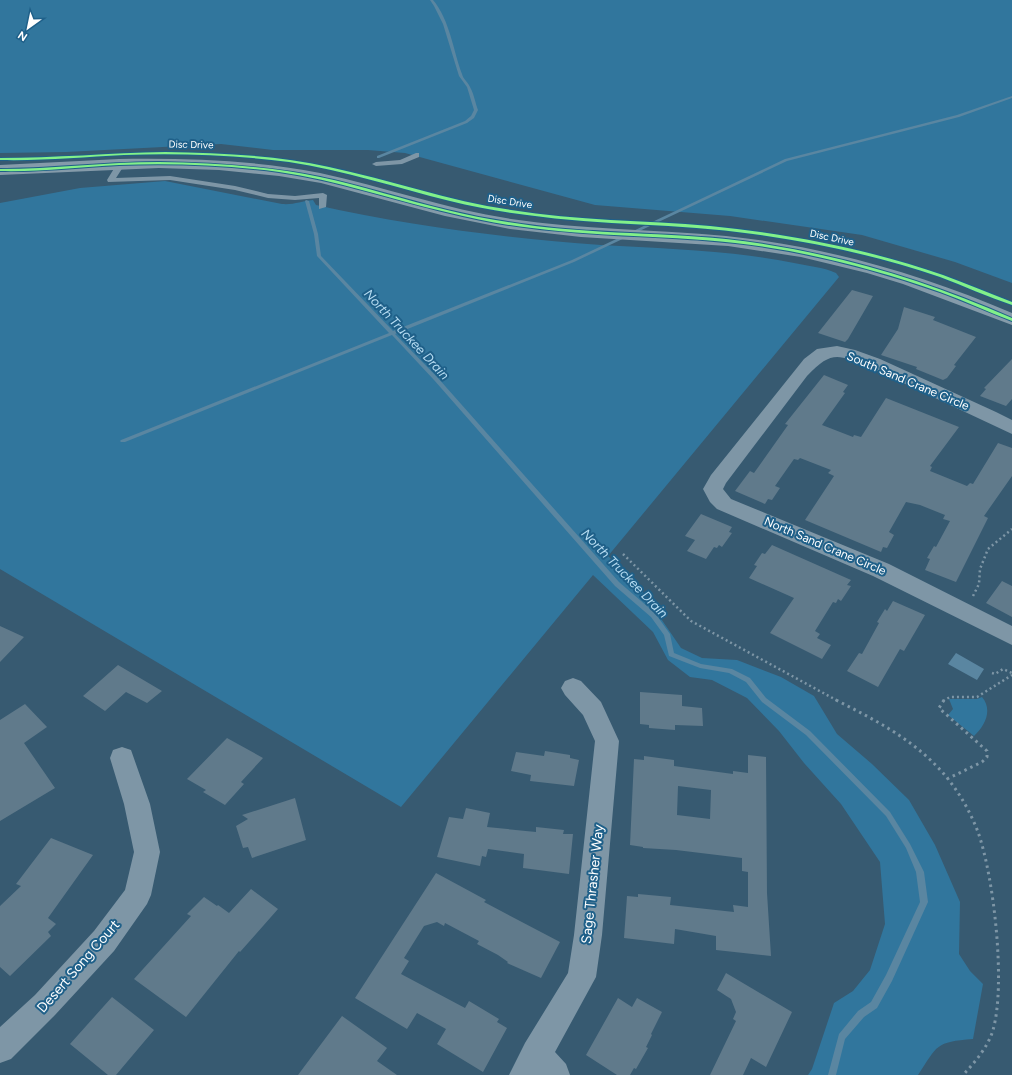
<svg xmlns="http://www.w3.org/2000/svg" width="1012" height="1075" viewBox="0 0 1012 1075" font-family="Figtree,sans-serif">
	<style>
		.green { fill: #31769d }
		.water { fill: #5a86a1 }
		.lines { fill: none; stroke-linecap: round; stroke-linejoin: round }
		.stream { fill: #5a86a1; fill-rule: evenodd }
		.building { fill: #607a8b; fill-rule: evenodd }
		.path-far1 { stroke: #7e96a6; stroke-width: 2.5; stroke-dasharray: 2 3; stroke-linecap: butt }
		.path { stroke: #7e96a6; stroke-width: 3; stroke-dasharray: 2.5 4; stroke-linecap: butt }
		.lane { fill: #7e96a6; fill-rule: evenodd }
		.street { fill: #7e96a6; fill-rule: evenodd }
		.secondary { fill: #859baa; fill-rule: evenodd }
		.cycleway-casing { stroke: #1f6089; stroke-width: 2 }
		.cycleway { fill: #82f089; fill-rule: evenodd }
		.labels { text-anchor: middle; stroke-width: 4; stroke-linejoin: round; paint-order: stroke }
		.far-street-label { font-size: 10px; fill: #fff; stroke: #1f6089 }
		.street-label { font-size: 12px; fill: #fff; stroke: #1f6089 }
		.water-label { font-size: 13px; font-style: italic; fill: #b6dcf2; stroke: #1f6089 }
		.near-street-label { font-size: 14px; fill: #fff; stroke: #1f6089 }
	</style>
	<rect width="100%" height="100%" fill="#375a71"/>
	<path class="green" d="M0,0H1012V283L955,262L862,235L730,216L595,205L405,153L368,150H273L221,144L66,152L0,153Z
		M165,181L282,204C294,205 301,201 313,200L316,205C410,226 506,238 601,245C666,249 731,250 794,263C808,266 823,267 836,273L839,277L608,556L638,585L681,648L702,658L737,660L781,677L814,696L837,734L872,764L909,800L935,845L960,902L959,954L970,971L983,984L973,1039C935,1042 938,1045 918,1075H808L812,1069L834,1003L853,991L870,970L885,924L880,862L841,804L804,763L779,731L747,698L712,680L690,677L668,660L653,632L593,575L401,807L0,569V203L80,188Z
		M982,697C993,710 985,726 974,736L948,715L953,709L949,699H977Z"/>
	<path class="water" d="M956,653L984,669L977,680L948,664Z"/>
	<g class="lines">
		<path class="stream" d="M430,0H433C450,20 453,50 462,74C463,79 468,82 470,87C474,94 475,102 478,110L474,118L467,123L379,158H377V156L465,121L471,116L474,110L467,87L459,76L443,24L434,6Z
			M1012,96V98L959,117L787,161L574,262L395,334L438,378L619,582L655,613L670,634L674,653L701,664L732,669L750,678L766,698L810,731L890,812L910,844L924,872L928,902L892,981L877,1008L864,1017L845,1039L836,1075H828L839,1034L858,1011L871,1002L886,975L920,902L916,872L906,848L886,816L806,735L762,702L746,682L729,673L700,668L669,656L664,635L651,617L615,586L434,380L392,335L125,442H121L120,441L121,440L389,333L317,256L314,234L305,201L306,200L309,201L318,234L321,256L393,331L572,260L785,159L957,115Z"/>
	</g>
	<path class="building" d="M852,290L873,296L848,339L845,342L818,333Z
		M904,307L935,317L933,320L976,337L954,365L956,366L947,378L943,380L916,369L917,367L881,355L898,329Z
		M1012,359V399L1006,406L980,396L986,389L984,388Z
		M824,375L848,385L843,392L845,393L822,425L853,437L854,435L861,437L886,398L959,427L930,466L932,467L930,471L967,486L970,483L973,484L998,443L1012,448V476L984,516L988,518L956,582L925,570L930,559L927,558L934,546L936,547L950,521L943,519L945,515L920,505L906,502L889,532L894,535L887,548L883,547L881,552L805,520L834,476L828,473L831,470L800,458L798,460L794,459L775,486L780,488L772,500L768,499L765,504L735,491L750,471L754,473L788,425L785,424Z
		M701,514L732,527L729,532L732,533L722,547L719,545L717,548L714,547L706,559L687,551L695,540L685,536Z
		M772,545L851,580L847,585L851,586L841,601L838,599L836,603L833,602L815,631L820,634L817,638L831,645L822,659L770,633L794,598L749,578L757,566L754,565L762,553L765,554Z
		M1002,581L1012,586V617L986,603Z
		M893,601L925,615L904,651L900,649L878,687L847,671L859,653L862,654L879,623L877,622L885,609L887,611Z
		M0,626L24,637L0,662Z
		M118,665L162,691L147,703L126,692L105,711L83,696Z
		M640,692L682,695V706L702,708L703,726L675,725V730L649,728V725L640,724Z
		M25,704L47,727L24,743L55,788L0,821V720Z
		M227,738L263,758L241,782L244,784L225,805L203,792L206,790L187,779Z
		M545,751L570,755V758L579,760L574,786L530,781L531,775L511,771L516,752L544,756Z
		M748,755L766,757L767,893L771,956L716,950V936L675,929L674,944L624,938L627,896L638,897V894L671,897L670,905L734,912L733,905L748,907V872L742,871V858L676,850L643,848V847L630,845L634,759L644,760V756L674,760V766L733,774V771L748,773ZM678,786L711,790L710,819L677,815Z
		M295,798L306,840L252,858L248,847L243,848L236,826L248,819L242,815Z
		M466,808L490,813L487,827L536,832V827L564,830L563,834H573L569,874L523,868L524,854L488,849L486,857L482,856L480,866L437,857L449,817L463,819Z
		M51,838L93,855L48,918L56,924L48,932L51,936L10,976L0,967V906L21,886L16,884Z
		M436,873L486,900L484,902L560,942L541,978L507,963L508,962L498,955L477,944L479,941L445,923L444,926L437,922L424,926L404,958L409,961L401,974L465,1008L469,1001L499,1019L497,1022L507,1028L483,1072L437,1044L446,1029L417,1013L407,1029L355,998Z
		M251,889L278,909L240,952L239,951L186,1017L134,979L191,916L187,914L204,897L217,906L218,905L229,913Z
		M726,973L792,1012L766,1067L751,1058L743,1075H710L736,1021L733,1019L736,1012L731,999L717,990Z
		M112,997L154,1030L116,1075H108L70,1044Z
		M618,998L632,1007L637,998L662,1012L651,1034L652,1035L646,1047L648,1048L636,1069L634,1068L630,1075H617L586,1055Z
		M342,1016L387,1048L377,1061L397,1075H298Z"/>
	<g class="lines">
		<path class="path-far1" d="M623,554L691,621L838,701
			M973,596L979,584L980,569L988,549L1012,529
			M992,673L995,674L1003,669L1012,673
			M943,701L950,697H977L1012,675"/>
		<path class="path" d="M836,700C875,720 913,739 943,773C958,790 970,811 978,832C994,877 1006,985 993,1030C988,1047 975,1062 963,1075
			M944,700L939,708L987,751V757L982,762L947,779"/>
		<path class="lane" d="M416,153H419V157L402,164L376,166L372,164L376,162L400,160Z
			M118,162L125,164L116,178L170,176L235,186L268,194L295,196L323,193L327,195L326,207L319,209V198L295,200L268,198L235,190L170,180L108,182L107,180Z"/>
		<path class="street" d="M837,346L855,350L880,359L996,412L1012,420V434L867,366C837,354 831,351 807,376L726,483L723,489L731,499L889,564L1012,626V645L873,576L717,509L710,502L703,489L711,475L804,359L817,349Z
			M573,678L581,681L601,702L619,741L602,935L596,977L555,1052L566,1064L570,1075H509L525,1043L568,973L574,935L595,741L583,715L565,695L561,688L565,681Z
			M122,747L131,750L150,804L160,852L151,895L147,904L114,951L55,1015L11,1059L0,1063V1027L35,995L94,931L125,890L134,852L124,804L110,758L113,750Z"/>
		<path class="secondary" d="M119,159C186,158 254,160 320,173C384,187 446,209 511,219C582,230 654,229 726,236C824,246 921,274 1012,313V325L903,284L867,273L801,257L728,246L581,237L510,229L445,216L321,183L279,176L219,170L159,168L0,175V165Z"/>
		<defs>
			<path id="cycleway" d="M165,152C220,153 276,155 329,167C390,180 449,201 511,210C577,221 644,220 710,226C789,234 868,249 943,275C967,284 989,293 1012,302V305C988,297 964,286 940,277C879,256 817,243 753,234C678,223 602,226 527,215C501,212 475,207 450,201C397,188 344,170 289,162C235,155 179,153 124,155C83,157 42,161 0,160V158C55,158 110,153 165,152Z
				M159,162C213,163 267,166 320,177C363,186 405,200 447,210C467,215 487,219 508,222C580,234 653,232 726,239C825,250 921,278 1012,318V321C988,312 965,301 940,292C883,272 824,256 765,247C688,235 609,238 532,228C503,225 474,219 446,212C390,199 336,180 279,172C226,165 172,163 119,165C79,167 40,172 0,171V169C53,169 106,162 159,162Z"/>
		</defs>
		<use href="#cycleway" class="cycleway-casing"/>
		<use href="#cycleway" class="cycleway"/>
	</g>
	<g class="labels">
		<g class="far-street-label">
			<text transform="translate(191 144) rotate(1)" y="4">Disc Drive</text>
			<text transform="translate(510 201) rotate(9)" y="4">Disc Drive</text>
			<text transform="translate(832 237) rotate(12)" y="4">Disc Drive</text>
		</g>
		<g class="street-label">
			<text transform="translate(908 381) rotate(23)" y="4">South Sand Crane Circle</text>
			<text transform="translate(825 546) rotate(23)" y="4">North Sand Crane Circle</text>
		</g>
		<g class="water-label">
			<text transform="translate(407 334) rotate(47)" y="5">North Truckee Drain</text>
			<text transform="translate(625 573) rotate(46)" y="5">North Truckee Drain</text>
		</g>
		<g class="near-street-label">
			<text transform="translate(592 884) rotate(-84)" y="5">Sage Thrasher Way</text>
			<text transform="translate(78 966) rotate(-49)" y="5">Desert Song Court</text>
		</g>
	</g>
	<g transform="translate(28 28) rotate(213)" stroke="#1f6089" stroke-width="3" paint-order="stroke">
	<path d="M0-3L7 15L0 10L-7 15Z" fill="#ffffff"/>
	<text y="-6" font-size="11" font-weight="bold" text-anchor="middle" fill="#ffffff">N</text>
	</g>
</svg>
